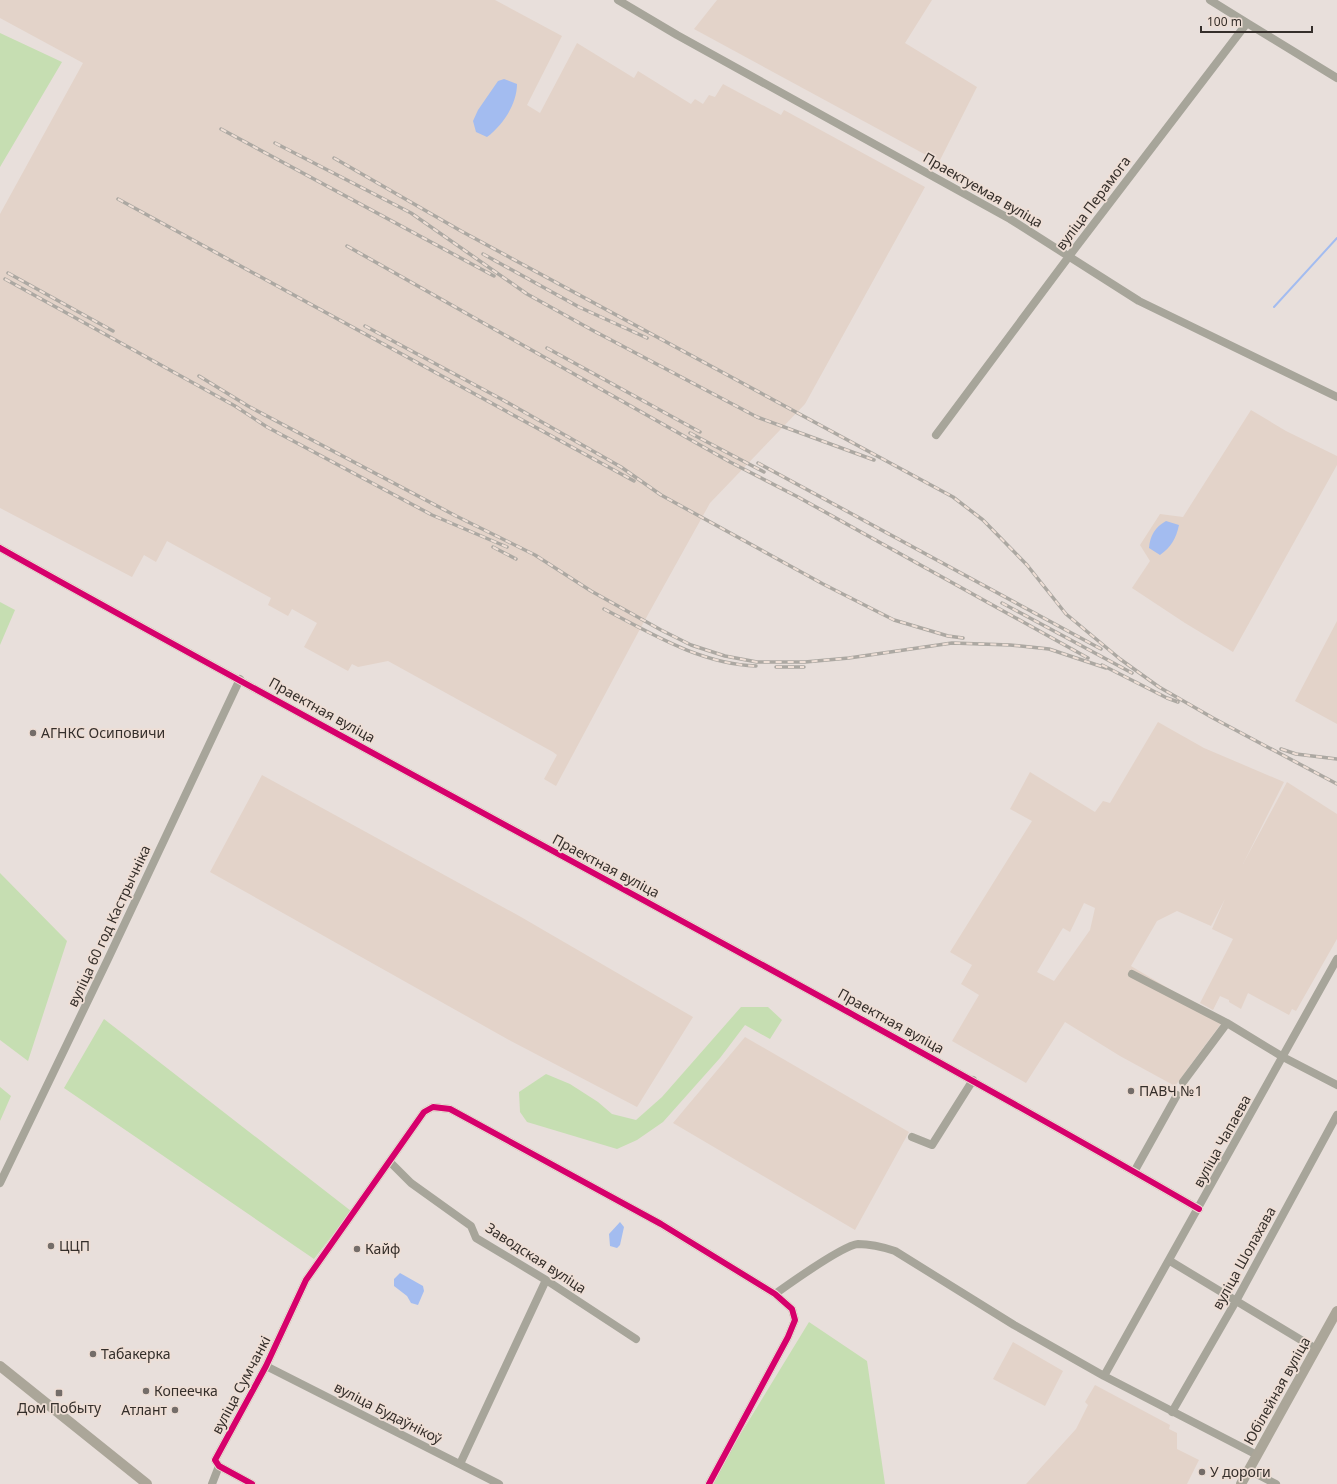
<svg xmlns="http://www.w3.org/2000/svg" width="1337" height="1484" viewBox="0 0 1337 1484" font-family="'Noto Sans',sans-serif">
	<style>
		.built { fill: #e3d3c9; fill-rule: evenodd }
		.green { fill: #c6deb2 }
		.water { fill: #a3bcf0 }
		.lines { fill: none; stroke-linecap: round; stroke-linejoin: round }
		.stream { stroke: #a3bcf0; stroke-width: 2 }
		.minor { stroke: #a7a59a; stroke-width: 8 }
		.major { stroke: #aba699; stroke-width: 10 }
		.rail-casing { stroke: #aca8a2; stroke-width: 3.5 }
		.rail { stroke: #eeded5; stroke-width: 2; stroke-dasharray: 6; stroke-linecap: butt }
		.cycleway-casing { stroke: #eeded5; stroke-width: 8 }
		.cycleway { stroke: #d6006c; stroke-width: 6 }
		.poi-dot { fill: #746d69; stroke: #eeded5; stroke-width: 1.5 }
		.labels { text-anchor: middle; stroke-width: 3.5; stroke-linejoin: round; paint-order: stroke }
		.street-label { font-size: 14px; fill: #352f2b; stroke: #eeded5 }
		.poi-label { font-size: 14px; fill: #352f2b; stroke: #eeded5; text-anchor: start }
	</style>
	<rect width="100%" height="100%" fill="#e8dfdb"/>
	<path class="built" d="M0,0H495L562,36L527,105L540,113L577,43L634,78L638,71L691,104L695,99L703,104L709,95L715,97L723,84L781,115L784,110L925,187L805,404L710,503L640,629L556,786L544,779L557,755L553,752L388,661L358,667L352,664L348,671L304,647L317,623L292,609L288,616L268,605L271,598L167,541L156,562L144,555L132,577L0,508V214L83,63L0,18Z
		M717,0H932L905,43L977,87L939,162L694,29Z
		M1251,410L1286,431L1337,456V465L1233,652L1185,623L1132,588L1150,561L1140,545L1160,514L1183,517Z
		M1337,621V724L1295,701Z
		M1158,722L1204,748L1284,782L1243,864L1287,782L1337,814V939L1296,1011L1292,1009L1289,1015L1248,993L1241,1009L1229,1002V1000L1220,996L1213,1010L1200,1003L1233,939L1212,929L1225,899L1211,926L1177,911L1157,921L1131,966L1223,1021L1175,1086L1120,1056L1065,1022L1026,1083L952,1041L979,995L961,984L972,965L950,952L1032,821L1010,809L1030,772L1095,812L1103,801L1110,803ZM1084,903L1095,908L1090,930L1054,981L1037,972L1061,931L1063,928L1070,932Z
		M262,775L521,917L693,1017L637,1107L509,1040L210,872Z
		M745,1037L909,1132L855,1230L673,1123Z
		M1013,1342L1063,1371L1045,1406L993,1379Z
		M1095,1385L1170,1425L1169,1429L1177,1433V1449L1199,1460L1187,1484H1026L1076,1429L1088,1405L1085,1402Z"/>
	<path class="green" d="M0,33L62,62L0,167Z
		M0,602L15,610L0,645Z
		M0,873L67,941L28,1061L0,1040Z
		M741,1007H768L782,1020L770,1039L745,1025L720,1058L663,1122L637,1140L617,1149L527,1122L520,1112L519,1092L546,1074L570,1084L598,1102L612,1114L636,1120L662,1097Z
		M104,1019L351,1211L314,1259L64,1088Z
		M0,1087L11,1096L0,1121Z
		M809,1322L867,1361L885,1484H710Z"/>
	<path class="water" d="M504,79L517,84C517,104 503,125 487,137L476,132L473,121L478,110L498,81Z
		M1166,521L1179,525C1176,539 1171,547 1160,555L1149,548C1150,536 1155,527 1166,521Z
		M620,1222L624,1227L620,1245L617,1248L610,1246L609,1234Z
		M400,1273L423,1286L424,1291L418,1305L411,1303L407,1296L394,1286V1279Z"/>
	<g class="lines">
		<path class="stream" d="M1274,307L1337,238"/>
		<path class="minor" d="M618,0L677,35L1010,219L1139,301L1337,397
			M1247,23L1337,78
			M936,435L1070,255L1247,23L1210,0
			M0,548C398,771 803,981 1199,1209
			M1132,974L1227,1023L1283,1057L1337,1085
			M1183,1082L1227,1023
			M912,1137L932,1145L973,1080
			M390,1162L411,1183L471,1226L476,1238L546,1280L636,1339
			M1134,1172L1177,1095
			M0,1183L108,959L240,679
			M1170,1261L1316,1349
			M775,1294C789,1284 844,1245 858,1244C870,1244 883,1247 895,1251L1014,1325L1104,1376L1257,1455
			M266,1366L499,1484
			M1104,1376L1337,959
			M1172,1412L1236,1301L1337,1115
			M460,1464L546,1280
			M1249,1470L1276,1484
			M212,1484L219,1466
			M252,1484L219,1466L215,1460L266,1366L306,1280L424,1112L433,1107L450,1109L661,1224L775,1294L792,1309L795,1320L788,1337L709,1484"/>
		<path class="major" d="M0,1366L147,1484
			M1241,1484L1337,1311"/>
		<defs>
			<path id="rail" d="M221,129L494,276
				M275,143L411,213L527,294L592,330L757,417L874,460
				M334,158L461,231L953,497L983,520L1027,565L1066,614L1120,659L1159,687L1213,718L1337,784
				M118,199L634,481
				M347,246L730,462L798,497L1088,658
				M483,254L579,307L647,338
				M8,273L113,331
				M5,279L235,406L267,427L432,515L507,547
				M365,326L503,400L621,467L661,495L823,584L894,620L948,636L963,638
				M547,348L700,432
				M199,376L248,406L456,516L535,555L591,591L661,630L691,645L725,656L757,662H805L849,658L952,643L1010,645L1049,649L1106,668
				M690,433L764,472
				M758,463L1101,649
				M493,547L516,559
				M1002,603L1132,673
				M604,609C652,634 701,664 756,666
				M1102,665L1167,698L1178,702
				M776,667H804
				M1281,749L1296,754L1337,759"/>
		</defs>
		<use href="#rail" class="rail-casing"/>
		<use href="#rail" class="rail"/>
		<defs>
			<path id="cycleway" d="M0,548C398,771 803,981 1199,1209
				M252,1484L219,1466L215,1460L266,1366L306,1280L424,1112L433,1107L450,1109L661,1224L775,1294L792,1309L795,1320L788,1337L709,1484"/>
		</defs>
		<use href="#cycleway" class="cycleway-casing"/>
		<use href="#cycleway" class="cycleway"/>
	</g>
	<g class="poi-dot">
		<circle cx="33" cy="733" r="4"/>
		<circle cx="1131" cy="1091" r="4"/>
		<circle cx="51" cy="1246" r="4"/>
		<circle cx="357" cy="1249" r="4"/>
		<circle cx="93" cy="1354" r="4"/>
		<circle cx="146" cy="1391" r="4"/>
		<rect x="55" y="1389" width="8" height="8" rx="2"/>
		<circle cx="175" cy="1410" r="4"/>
		<circle cx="1202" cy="1472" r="4"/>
	</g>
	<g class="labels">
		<g class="street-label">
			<text transform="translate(983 190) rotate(30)" y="5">Праектуемая вуліца</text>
			<text transform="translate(1093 203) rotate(-53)" y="5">вуліца Перамога</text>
			<text transform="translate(322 710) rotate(29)" y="5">Праектная вуліца</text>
			<text transform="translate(606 866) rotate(28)" y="5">Праектная вуліца</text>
			<text transform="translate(109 926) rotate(-65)" y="5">вуліца 60 год Кастрычніка</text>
			<text transform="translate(891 1021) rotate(29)" y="5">Праектная вуліца</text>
			<text transform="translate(1222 1141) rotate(-61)" y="5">вуліца Чапаева</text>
			<text transform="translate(536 1258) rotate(33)" y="5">Заводская вуліца</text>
			<text transform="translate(1244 1258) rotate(-61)" y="5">вуліца Шолахава</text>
			<text transform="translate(241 1385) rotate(-62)" y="5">вуліца Сумчанкі</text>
			<text transform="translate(1277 1391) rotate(-61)" y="5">Юбілейная вуліца</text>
			<text transform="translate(388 1413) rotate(27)" y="5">вуліца Будаўнікоў</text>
		</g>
		<g class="poi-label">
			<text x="41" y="738">АГНКС Осиповичи</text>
			<text x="1139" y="1096">ПАВЧ №1</text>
			<text x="59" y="1251">ЦЦП</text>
			<text x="365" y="1254">Кайф</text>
			<text x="101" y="1359">Табакерка</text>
			<text x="154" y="1396">Копеечка</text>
			<text x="59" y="1413" text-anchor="middle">Дом Побыту</text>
			<text x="167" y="1415" text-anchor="end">Атлант</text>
			<text x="1210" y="1477">У дороги</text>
		</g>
	</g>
	<path d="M1201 26v6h111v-6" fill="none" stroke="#352f2b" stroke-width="2"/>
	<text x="1207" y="26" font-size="12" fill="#352f2b" stroke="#eeded5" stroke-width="3" paint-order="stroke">100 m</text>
</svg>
